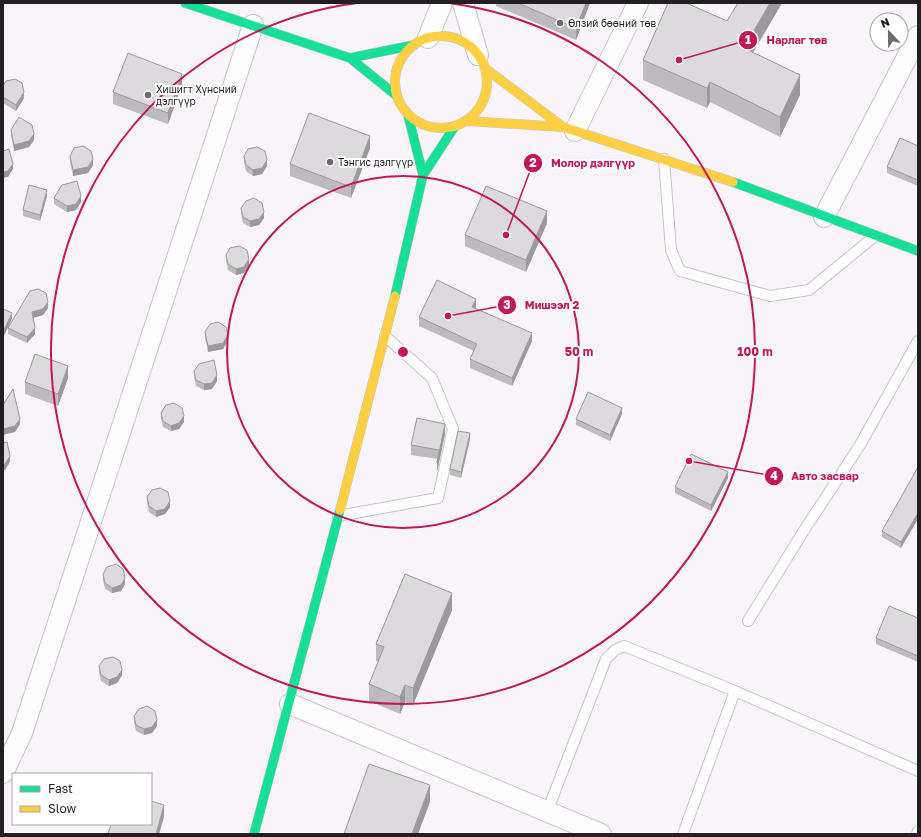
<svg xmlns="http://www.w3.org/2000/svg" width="921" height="837" viewBox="0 0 921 837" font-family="'Golos Text',sans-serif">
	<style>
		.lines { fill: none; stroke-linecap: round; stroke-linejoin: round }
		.lane-casing { stroke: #c9c6c9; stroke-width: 12 }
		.street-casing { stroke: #c9c6c9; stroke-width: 22 }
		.fast-casing { stroke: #c9c6c9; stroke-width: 10 }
		.slow-casing { stroke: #c9c6c9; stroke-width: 10 }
		.lane { stroke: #fefdfe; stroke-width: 10 }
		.street { stroke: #fefdfe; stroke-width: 20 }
		.fast { stroke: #16e098; stroke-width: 9 }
		.slow { stroke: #ffcf43; stroke-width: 9 }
		.wall { fill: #bebbbe }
		.shaded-wall { fill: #9b999b }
		.building { fill: #dddadd; stroke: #9b999b }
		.ring { fill: none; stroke: #c2185b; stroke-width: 2 }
		.poi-dot { fill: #6c6a6d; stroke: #fff; stroke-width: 1.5 }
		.labels { text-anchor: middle; stroke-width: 4; stroke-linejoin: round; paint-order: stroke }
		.poi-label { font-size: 10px; fill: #211f21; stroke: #fff; text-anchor: start }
		.centre { fill: #c2185b; stroke: #fff; stroke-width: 2 }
		.ring-label { font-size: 12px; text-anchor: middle; font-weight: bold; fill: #c2185b; stroke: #fff; stroke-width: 4; stroke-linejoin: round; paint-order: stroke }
		.leader { fill: none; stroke: #c2185b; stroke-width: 1.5 }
		.callout-dot { fill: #c2185b; stroke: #fff; stroke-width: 1.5 }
		.mark-label { font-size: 12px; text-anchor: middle; font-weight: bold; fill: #fff }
		.callout-label { font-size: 11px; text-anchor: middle; font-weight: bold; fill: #c2185b; stroke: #fff; stroke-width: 4; stroke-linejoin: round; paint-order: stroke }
	</style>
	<rect width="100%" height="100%" fill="#f8f4f9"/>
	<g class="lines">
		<defs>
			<path id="lane" d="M664,159L671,250L680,271L770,296L809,290L875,236
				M338,516L438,498L453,429L432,378L385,336
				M748,621L803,532L860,445L918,341
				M547,812L606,659L615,650L624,646L735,691L918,771
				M683,834L735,691
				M917,834L918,831"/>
			<path id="street" d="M463,3L478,55
				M428,38L442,3
				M575,131L638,3
				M824,217L918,36
				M290,704L601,834
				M3,773L22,733L253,25"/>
			<path id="fast" d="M185,3L350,58L397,96
				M350,58L414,45
				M408,115L423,175
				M733,182L918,251
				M395,296L423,175L455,126
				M254,834L340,510"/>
			<path id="slow" d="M395 82a46 46 0 1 1 92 0a46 46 0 1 1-92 0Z
				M486,69L563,127
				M467,121L563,127L733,182
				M340,510L395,296"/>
		</defs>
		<use href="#lane" class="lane-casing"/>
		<use href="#street" class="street-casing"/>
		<use href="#fast" class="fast-casing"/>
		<use href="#slow" class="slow-casing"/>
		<use href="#lane" class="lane"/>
		<use href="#street" class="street"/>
		<use href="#fast" class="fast"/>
		<use href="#slow" class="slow"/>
	</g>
	<path class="wall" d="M496,3H590L576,40L496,6Z
		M738,3H782L753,52L800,95L780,137L710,102L707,108L643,80V60L727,21Z
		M182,85L168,124L113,104V92Z
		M3,86L24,98L16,111L3,103Z
		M11,130L34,140L29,147L14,151L11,136Z
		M918,146V186L887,173V167Z
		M370,148L351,198L290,176V164Z
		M70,156L93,165L88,173L73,176L70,162Z
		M244,156L267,166L262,174L253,176L246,171L244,162Z
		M47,196L40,221L23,216V210Z
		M54,198L81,202L76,210L67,212L54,204Z
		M241,208L264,218L259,225L250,227L243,223L241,214Z
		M547,223L526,272L465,246V235Z
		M226,255L249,265L244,273L236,275L228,270L226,261Z
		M476,307V309L532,341L512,386L470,368V359L474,351L419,326V317Z
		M48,308L43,315L33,318L35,334L27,343L8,334V328Z
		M205,332L228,341L223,349L208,352L205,338Z
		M194,371L217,381L212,389L204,390L196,386L194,377Z
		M68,378L58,406L25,394V382Z
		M161,413L184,422L179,429L171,431L163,427L161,418Z
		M622,414L610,441L576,425V419Z
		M445,434L437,472L438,459L411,455V445Z
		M470,439L461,478L450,475V469Z
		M918,467L901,548L882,537V531Z
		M728,478L711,511L675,493V487Z
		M147,497L170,507L165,514L156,517L149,512L147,503Z
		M103,574L125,584L121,591L112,593L105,589L103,580Z
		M452,610L413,705L405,702L400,714L369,701V684L378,662L376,661V644Z
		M918,618V662L876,644V638Z
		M99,666L122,675L117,683L109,686L101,681L99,672Z
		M134,716L157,726L152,733L144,735L136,731L134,722Z"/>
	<path class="shaded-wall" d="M586,3H590L576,40V28Z
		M770,3H782L744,68V48Z
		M182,74V85L168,124V113Z
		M800,75V95L780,137V117Z
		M710,82V102L707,108V88Z
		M24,92V98L16,111V105Z
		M34,134V140L29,147L14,151V145Z
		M370,136V148L351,198V187Z
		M93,159V165L88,173L73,176V170Z
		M267,160V166L262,174L253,176V170Z
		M13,164V169L8,177L3,178V172Z
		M47,190V196L40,221V215Z
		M81,196V202L76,210L67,212V206Z
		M547,211V223L526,272V260Z
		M264,212V218L259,225L250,227V221Z
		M249,259V265L244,273L236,275V269Z
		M476,299V307L472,316V307Z
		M48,302V308L43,315L32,318V312Z
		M12,313V319L3,338V332Z
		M35,328V334L27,343V337Z
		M532,333V341L512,386V378Z
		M228,335V341L223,349L208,352V346Z
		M68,366V378L58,406V394Z
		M217,375V381L212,389L204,390V384Z
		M622,408V414L610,441V435Z
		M184,416V422L179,429L171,431V426Z
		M20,419V424L15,432L3,435V429Z
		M445,424V434L437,472V463Z
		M470,433V439L461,478V472Z
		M10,456V462L5,470H3V465Z
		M728,472V478L711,511V505Z
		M170,501V507L165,514L156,517V511Z
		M918,513V519L901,548V542Z
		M125,578V584L121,591L112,593V588Z
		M452,593V610L413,705V688Z
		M122,670V675L117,683L109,686V680Z
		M405,685V702L400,714V697Z
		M157,720V726L152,733L144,735V729Z
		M430,785V802L418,834H412Z
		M164,805V817L159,834H156Z"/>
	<path class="building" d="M518,3H586L576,28Z
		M668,3H686L727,21L738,3H770L744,48L800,75L780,117L710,82L707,88L643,60Z
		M128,53L182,74L168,113L113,92Z
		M15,79L22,83L24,92L16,105L3,97V86L6,81Z
		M309,113L370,136L351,187L290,164Z
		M19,117L32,125L34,134L29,141L14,145L11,130Z
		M900,138L918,146V180L887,167Z
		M83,146L91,151L93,159L88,167L73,170L70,156L74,148Z
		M257,147L265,151L267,160L262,168L253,170L246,165L244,156L248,149Z
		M9,149L13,164L8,171L3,172V151Z
		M77,181L81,196L76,204L67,206L54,198L62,185Z
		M29,185L47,190L40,215L23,210Z
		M486,186L547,211L526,260L465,235Z
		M254,198L262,203L264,212L259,219L250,221L243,217L241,208L246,201Z
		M239,246L247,250L249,259L244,267L236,269L228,264L226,255L230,248Z
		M437,280L476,299L472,307L532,333L512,378L470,359L477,344L419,317Z
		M38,289L46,293L48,302L43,309L32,312L35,328L27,337L8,328L30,291Z
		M3,309L12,313L3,332Z
		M218,322L226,327L228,335L223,343L208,346L205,332L210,324Z
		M35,354L68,366L58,394L25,382Z
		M214,360L217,375L212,383L204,384L196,380L194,371L199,364Z
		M13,389L20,419L15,426L3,429V405Z
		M588,392L622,408L610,435L576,419Z
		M174,403L182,408L184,416L179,423L171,426L163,421L161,413L166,405Z
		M417,418L445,424L437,463L439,450L411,445Z
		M458,431L470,433L461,472L450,469Z
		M7,442L10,456L5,464L3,465V443Z
		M691,454L728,472L711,505L675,487Z
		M918,467V513L901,542L882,531Z
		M160,488L168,492L170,501L165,509L156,511L149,506L147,497L152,490Z
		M116,564L123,569L125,578L121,585L112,588L105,583L103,574L107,567Z
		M405,574L452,593L413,688L405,685L400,697L369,684L384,647L376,644Z
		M889,606L918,618V656L876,638Z
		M113,657L120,661L122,670L117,677L109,680L101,675L99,666L104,659Z
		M147,706L155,711L157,720L152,727L144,729L136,725L134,716L139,709Z
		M369,764L430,785L412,834H344Z
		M151,801L164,805L156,834H108L111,824H151Z"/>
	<g class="ring">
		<circle cx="403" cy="352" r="176"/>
		<path d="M449 3A352 352 0 1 1 357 3"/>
	</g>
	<g class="poi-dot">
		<circle cx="560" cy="23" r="4"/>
		<circle cx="148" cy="95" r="4"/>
		<circle cx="330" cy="162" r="4"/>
	</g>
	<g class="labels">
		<g class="poi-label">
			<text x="568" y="27">Өлзий бөөний төв</text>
			<text x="156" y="93">Хишигт Хүнсний<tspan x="156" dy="12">дэлгүүр</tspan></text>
			<text x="338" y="166">Тэнгис дэлгүүр</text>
		</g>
	</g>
	<circle cx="403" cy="352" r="6" class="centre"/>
	<g class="ring-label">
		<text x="579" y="356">50 m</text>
		<text x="755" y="356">100 m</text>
	</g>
	<path class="leader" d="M679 60L748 40M506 235L533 163M448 316L507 305M689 461L774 476"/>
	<g class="callout-dot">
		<circle cx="679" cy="60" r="4"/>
		<circle cx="506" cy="235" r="4"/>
		<circle cx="448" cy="316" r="4"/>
		<circle cx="689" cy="461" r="4"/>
		<circle cx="748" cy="40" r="10"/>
		<circle cx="533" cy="163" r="10"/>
		<circle cx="507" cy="305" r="10"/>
		<circle cx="774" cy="476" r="10"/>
	</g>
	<g class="mark-label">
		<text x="748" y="44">1</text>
		<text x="533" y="167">2</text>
		<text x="507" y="309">3</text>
		<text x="774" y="480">4</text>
	</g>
	<g class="callout-label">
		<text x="797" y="44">Нарлаг төв</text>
		<text x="593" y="167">Молор дэлгүүр</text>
		<text x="552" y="309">Мишээл 2</text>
		<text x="825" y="480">Авто засвар</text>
	</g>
	<rect width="921" height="837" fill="none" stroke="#211f21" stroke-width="8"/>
	<rect x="12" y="773" width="140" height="52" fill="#ffffff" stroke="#a6a5a6"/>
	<rect x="20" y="786" width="20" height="6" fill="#16e098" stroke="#a6a5a6"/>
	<text x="48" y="793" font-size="12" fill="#211f21">Fast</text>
	<rect x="20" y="806" width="20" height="6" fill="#ffcf43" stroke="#a6a5a6"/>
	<text x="48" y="813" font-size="12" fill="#211f21">Slow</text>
	<g transform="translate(889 32) rotate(338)"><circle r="19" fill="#ffffff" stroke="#a6a5a6"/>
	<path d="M0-3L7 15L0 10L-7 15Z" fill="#6c6a6d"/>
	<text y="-6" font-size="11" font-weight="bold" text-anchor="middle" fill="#211f21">N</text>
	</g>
</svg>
